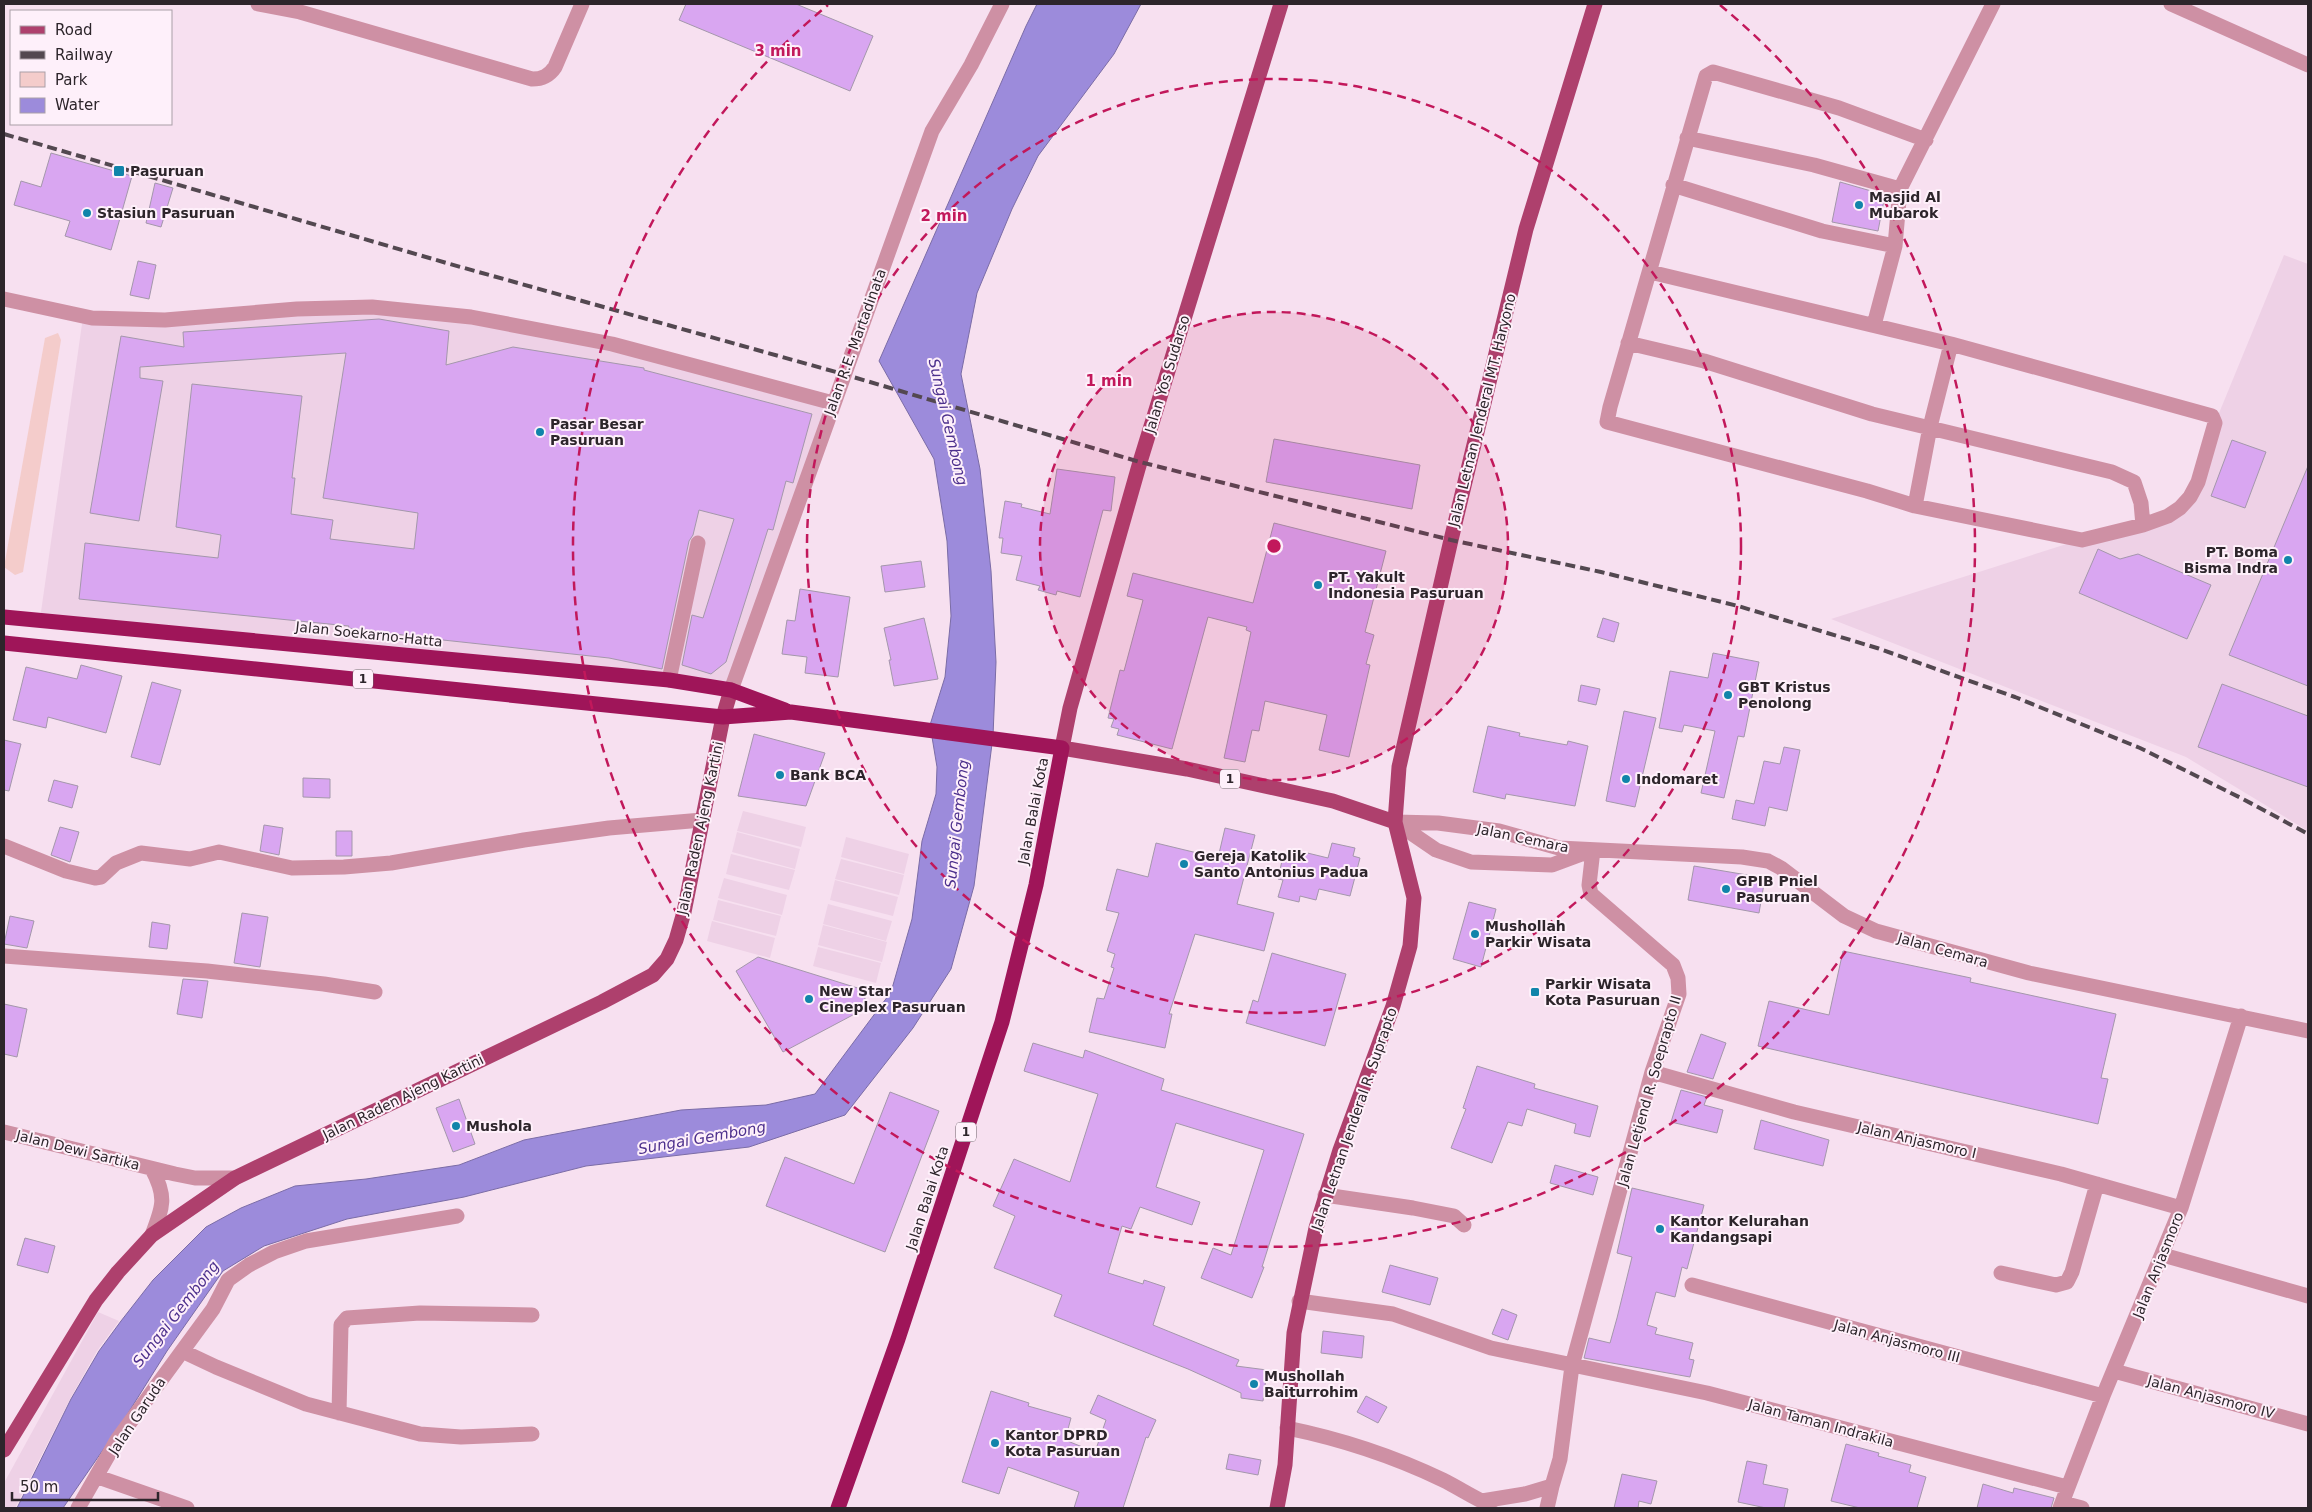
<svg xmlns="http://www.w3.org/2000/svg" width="2312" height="1512" viewBox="0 0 2312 1512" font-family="'DejaVu Sans',sans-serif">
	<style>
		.built { fill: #eed1e6 }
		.green { fill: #f4cccb }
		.water { fill: #9c8bdb; stroke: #7b6ca6 }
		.building { fill: #d9a6f1; stroke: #a497ab }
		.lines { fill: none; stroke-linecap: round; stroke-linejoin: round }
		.minor { stroke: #ce90a4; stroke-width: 15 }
		.major { stroke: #ae406d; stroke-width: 15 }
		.highway { stroke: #9f1559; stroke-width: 15 }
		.rail { stroke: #534850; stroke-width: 4; stroke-dasharray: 10 5; stroke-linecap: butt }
		.ring { fill: none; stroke: #c2185b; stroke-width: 2.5; stroke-dasharray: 9 6 }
		.poi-dot { fill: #1184aa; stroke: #fef0fa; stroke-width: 2 }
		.labels { text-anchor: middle; stroke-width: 4; stroke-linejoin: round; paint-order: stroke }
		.shield { fill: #fef0fa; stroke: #6c6269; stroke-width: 1 }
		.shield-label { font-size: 12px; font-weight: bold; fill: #2d252b }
		.poi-label { font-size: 14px; font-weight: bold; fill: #2d252b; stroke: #fef0fa; text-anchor: start }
		.street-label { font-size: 14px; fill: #2d252b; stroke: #fef0fa }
		.water-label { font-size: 15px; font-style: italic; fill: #4d308d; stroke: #fef0fa }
		.centre { fill: #c2185b; stroke: #fef0fa; stroke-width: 2.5 }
		.ring-label { font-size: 15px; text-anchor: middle; font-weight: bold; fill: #c2185b; stroke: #fef0fa; stroke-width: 4; stroke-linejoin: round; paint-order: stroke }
	</style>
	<rect width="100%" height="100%" fill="#f7e0f0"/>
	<path class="built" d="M2284,255L2308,264V831L2186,757L1831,619L2180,508Z
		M301,311L469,317L828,403L731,690L40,619L83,317Z
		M743,811L806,827L801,847L737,831Z
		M737,832L800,849L795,869L732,852Z
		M846,837L909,854L904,874L841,857Z
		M731,854L795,870L789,890L726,874Z
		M841,859L904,875L899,895L835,879Z
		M724,878L787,895L782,915L718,898Z
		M835,880L898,897L893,916L830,900Z
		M718,900L781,916L776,936L713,920Z
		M828,904L892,921L886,941L823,924Z
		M712,921L775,938L770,958L707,941Z
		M823,925L887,942L882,962L818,945Z
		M818,947L881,963L876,983L813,966Z
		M98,1312L119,1321L97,1351L70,1399L15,1508H4V1483Z"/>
	<path class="green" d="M58,333L61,340L23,572L15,575L4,567L45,338Z"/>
	<path class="water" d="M1037,4H1141L1114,54L1038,156L1012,209L977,293L961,374L980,469L991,571L996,662L993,736L974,886L951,969L913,1028L845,1115L749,1147L586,1166L464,1197L347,1219L264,1246L223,1271L167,1351L125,1418L63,1508H17L71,1399L99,1351L121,1321L153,1280L206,1227L241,1208L295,1186L366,1179L459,1165L524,1140L681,1110L766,1105L815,1094L891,992L912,919L922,841L936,794L937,767L930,725L945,677L951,616L947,541L934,459L879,361L1026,26Z"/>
	<path class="building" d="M686,4H796L873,36L850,91L679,20Z
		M51,153L132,176L111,250L65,236L70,221L14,205L21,181L41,187Z
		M1840,182L1885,195L1878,231L1832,222Z
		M155,183L173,188L161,227L146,223Z
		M138,261L156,265L149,299L130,295Z
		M379,319L449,331L446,365L513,347L644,368V370L812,414L793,483L786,481L773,530L768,529L726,662L711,674L682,665L692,615L703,618L734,519L699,510L693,535L689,541L662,669L609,658L443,640L348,628L349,626L79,599L85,543L218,558L221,535L176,527L192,384L302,396L292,478H295L291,514L333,520L330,539L414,549L418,513L323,498L346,353L140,367V378L163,381L139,521L90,513L121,336L184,347L183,332Z
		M1274,439L1420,465L1412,509L1266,482Z
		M2232,440L2266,452L2245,508L2211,496Z
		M2308,466V686L2229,655Z
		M1057,469L1115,477L1111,511L1103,510L1080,597L1057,591L1056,595L1038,590L1040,586L1016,580L1022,556L1001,553L1003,538H999L1005,501L1022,504L1021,507L1050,514Z
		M1274,523L1386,551L1365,632L1374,635L1366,664L1370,665L1349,757L1319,750L1327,715L1265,701L1259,731L1252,730L1245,762L1224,758L1251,632L1246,630L1247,627L1208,617L1172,749L1117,735L1119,729L1111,727L1114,719L1108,718L1120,670L1124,671L1143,600L1127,596L1133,573L1253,603Z
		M2098,549L2120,559L2138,554L2211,585L2187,639L2079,593Z
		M921,561L925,587L885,592L881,566Z
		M800,589L850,597L838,677L805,673L807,657L782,654L787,620L795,621Z
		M924,618L938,679L894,686L889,660H891L884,628Z
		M1603,618L1619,623L1614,642L1597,637Z
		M1713,653L1759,662L1744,737L1738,736L1724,798L1701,793L1715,731L1684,725L1682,732L1659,728L1670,671L1708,678Z
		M81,665L122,676L106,733L48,717L46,728L13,720L26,667L77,679Z
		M152,682L181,690L160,765L131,757Z
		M2222,684L2308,716V787L2198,747Z
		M1581,685L1600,689L1596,705L1578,701Z
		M1624,711L1656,718L1635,807L1606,801Z
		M1488,726L1520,733L1519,736L1567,745L1568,741L1588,746L1575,806L1506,794L1505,799L1473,792Z
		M754,734L825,753L806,806L738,796Z
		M4,740L21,744L9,791L4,790Z
		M1784,747L1800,750L1787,811L1769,807L1765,826L1732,819L1736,800L1754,804L1764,761L1780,764Z
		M303,778L330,779V798L303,797Z
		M54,780L78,786L72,808L48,801Z
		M264,825L283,828L279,855L260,851Z
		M60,827L79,832L70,862L51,855Z
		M1225,828L1255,835L1237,904L1274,913L1264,951L1195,934L1169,1014H1172L1165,1048L1089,1032L1097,998L1104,999L1114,968L1111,967L1115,954L1107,951L1119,913L1106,910L1117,869L1148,877L1156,843L1218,858Z
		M336,831H352V856H336Z
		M1332,843L1355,848L1353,856L1360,858L1350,896L1319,889L1316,900L1300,896L1299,902L1278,897L1283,880L1278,879L1283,856L1289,858L1291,849L1328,858Z
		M1694,866L1765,878L1759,913L1688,900Z
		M1469,902L1496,909L1481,967L1453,959Z
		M242,913L268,917L260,967L234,963Z
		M10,916L34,921L27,948L4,944Z
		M152,922L170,925L167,949L149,947Z
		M1843,951L1971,978L1970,982L2116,1014L2101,1078L2108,1079L2098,1124L1758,1046L1769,1001L1829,1015Z
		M1272,953L1346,974L1325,1046L1246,1023L1253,1000L1258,1002Z
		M758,957L864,990L866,1008L783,1052L736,971Z
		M183,979L208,981L202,1018L177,1014Z
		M4,1004L27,1009L17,1057L4,1054Z
		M1701,1034L1726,1043L1713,1079L1687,1072Z
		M1033,1043L1083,1058L1085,1050L1164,1079L1161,1090L1304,1134L1262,1267H1264L1252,1298L1201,1278L1213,1248L1231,1255L1264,1150L1176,1123L1156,1187L1200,1202L1192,1225L1140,1207L1131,1229L1122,1226L1108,1273L1143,1284L1144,1280L1165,1287L1153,1325L1239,1360L1236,1366L1267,1370L1263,1401L1241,1398V1393L1188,1369L1054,1316L1062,1295L994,1268L1015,1216L993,1206L1014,1159L1070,1182L1098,1094L1024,1071Z
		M1477,1066L1535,1084L1534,1088L1598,1106L1590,1137L1574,1133L1576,1124L1527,1109L1522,1126L1508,1122L1492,1163L1451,1148L1466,1109L1463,1108Z
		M1681,1090L1707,1097L1704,1105L1723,1110L1717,1133L1671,1122Z
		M890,1092L939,1111L885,1252L766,1206L785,1157L854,1184Z
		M459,1099L475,1144L453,1152L436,1108Z
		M1761,1120L1829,1140L1823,1166L1754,1149Z
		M1555,1165L1598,1177L1593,1195L1550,1183Z
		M1632,1188L1704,1205L1687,1269L1682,1267L1675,1297L1656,1292L1647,1325L1657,1328L1655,1334L1693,1343L1689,1359L1694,1360L1690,1377L1584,1358L1589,1338L1610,1343L1617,1318L1632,1257L1617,1253Z
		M25,1238L55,1246L48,1273L17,1265Z
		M1390,1265L1438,1278L1430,1305L1382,1292Z
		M1502,1309L1517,1315L1508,1340L1492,1334Z
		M1323,1331L1364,1336L1362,1358L1321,1353Z
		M991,1391L1029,1403L1028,1406L1071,1418L1065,1440L1095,1452L1106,1420L1090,1413L1098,1395L1156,1420L1148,1438L1146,1437L1123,1508H1074L1079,1492L1008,1467L999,1494L962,1482Z
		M1366,1396L1387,1407L1378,1423L1357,1412Z
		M1846,1444L1879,1453L1878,1456L1911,1465L1909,1472L1926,1477L1917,1508H1860L1831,1501Z
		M1229,1454L1261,1460L1258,1475L1226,1469Z
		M1747,1461L1767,1465L1763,1484L1788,1489L1784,1508H1766L1738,1502Z
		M1622,1474L1657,1481L1651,1504L1639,1501L1638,1508H1614Z
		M1983,1484L2013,1493L2014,1488L2054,1498L2051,1508H1977Z"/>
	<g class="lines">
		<path class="minor" d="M258,4L300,12L532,79C542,79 549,76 555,67L582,4
			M2171,4L2308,65
			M1687,138L1814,165L1900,189
			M1673,185L1822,231L1895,246L1900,189L1993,4
			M1650,272L1951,344L2212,416L2215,423L2198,482L2190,497L2180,508L2168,516L2143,525L2082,540L1915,506L1867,491L1607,422L1610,407L1706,76L1713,72L1839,108L1926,140
			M4,299L92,318L165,320L297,309L372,307L471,317L612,344L833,403
			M1874,325L1895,246
			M1628,343L1704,361L1872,414L2112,472L2134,482L2141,503L2143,525
			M1915,506L1930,427L1951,344
			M669,680L698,543
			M731,690L932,131L971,65L1002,4
			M1395,822L1438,823L1499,831L1559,848L1742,857L1768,861L1781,868L1844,916L1876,931L2029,973L2308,1031
			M1395,822L1436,850L1471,862L1552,865L1587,852
			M4,846L66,871L95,878L101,877L116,863L141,853L190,859L219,852L292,868L344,867L391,863L524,840L609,828L702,820
			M4,956L207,971L324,984L375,992
			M1652,1072L1794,1112L2061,1174L2181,1208
			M4,1132L175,1174L195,1178H235
			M1325,1195L1413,1208L1454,1216L1464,1225
			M152,1235C163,1207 167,1197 152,1169
			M2163,1255L2308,1296
			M2001,1273L2056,1285L2067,1282L2072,1272L2097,1184
			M1692,1285L2103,1396
			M1299,1301L1393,1314L1491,1348L1707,1393L2067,1487
			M182,1351L216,1367L306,1404L420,1434L461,1437L532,1434
			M2114,1371L2308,1424
			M339,1413L341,1325L347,1318L420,1313L532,1315
			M1287,1428C1341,1439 1393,1456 1443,1480C1459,1488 1474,1498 1490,1505
			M98,1477L187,1508
			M1482,1501L1525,1494L1552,1486L1560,1459L1572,1366L1652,1072L1679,994L1678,978L1673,965L1591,894L1589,885L1593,850
			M2063,1503L2082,1508
			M78,1508L117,1440L213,1309L228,1280L249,1265L274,1252L306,1241L457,1216
			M1547,1508L1552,1486
			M2060,1508L2103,1396L2181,1208L2241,1016"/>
		<path class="major" d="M1281,4L1140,462L1070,708L1062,748L1187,769L1333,801L1395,822
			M4,1450L96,1300L118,1272L152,1235L235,1178L602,1002L653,975L667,959L676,940L684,912L723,717L731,690
			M1277,1508L1285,1465L1294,1333L1316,1228L1340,1150L1393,1006L1410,946L1414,898L1395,822L1399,767L1451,540L1526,229L1595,4"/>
		<path class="highway" d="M4,617L669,680L731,690L785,710
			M4,643L723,717L791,712L1062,748L1036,885L1002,1022L898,1339L838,1508"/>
		<path class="rail" d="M4,134L450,264L843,374L1140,462L1451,540L1601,572L1738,606L1877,648L2015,697L2140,748L2243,799L2308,834"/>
	</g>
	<circle cx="1274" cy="546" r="234" fill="#c2185b" fill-opacity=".12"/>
	<g class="ring">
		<circle cx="1274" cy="546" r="234"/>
		<circle cx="1274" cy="546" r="467"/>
		<path d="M1720 5A701 701 0 1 1 828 5"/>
	</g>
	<g class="poi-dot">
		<rect x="113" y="165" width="12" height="12" rx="2.5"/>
		<circle cx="1859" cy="205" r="5"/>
		<circle cx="87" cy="213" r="5"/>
		<circle cx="540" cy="432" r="5"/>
		<circle cx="2288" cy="560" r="5"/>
		<circle cx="1318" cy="585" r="5"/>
		<circle cx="1728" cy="695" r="5"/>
		<circle cx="780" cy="775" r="5"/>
		<circle cx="1626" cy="779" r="5"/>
		<circle cx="1184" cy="864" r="5"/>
		<circle cx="1726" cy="889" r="5"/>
		<circle cx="1475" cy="934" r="5"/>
		<rect x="1530" y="987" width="10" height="10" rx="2.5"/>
		<circle cx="809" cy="999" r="5"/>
		<circle cx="456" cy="1126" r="5"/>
		<circle cx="1660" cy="1229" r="5"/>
		<circle cx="1254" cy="1384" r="5"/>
		<circle cx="995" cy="1443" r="5"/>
	</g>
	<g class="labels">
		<g class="shield">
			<rect x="353" y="669.5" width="20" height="19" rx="4"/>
			<rect x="1220" y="769.5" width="20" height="19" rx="4"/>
			<rect x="956" y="1122.5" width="20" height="19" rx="4"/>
		</g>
		<g class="shield-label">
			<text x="363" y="683">1</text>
			<text x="1230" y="783">1</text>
			<text x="966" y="1136">1</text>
		</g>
		<g class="poi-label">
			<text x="130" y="176">Pasuruan</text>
			<text x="1869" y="202">Masjid Al<tspan x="1869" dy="16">Mubarok</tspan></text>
			<text x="97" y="218">Stasiun Pasuruan</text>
			<text x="550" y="429">Pasar Besar<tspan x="550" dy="16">Pasuruan</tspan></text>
			<text x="2278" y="557" text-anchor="end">PT. Boma<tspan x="2278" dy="16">Bisma Indra</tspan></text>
			<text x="1328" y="582">PT. Yakult<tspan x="1328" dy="16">Indonesia Pasuruan</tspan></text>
			<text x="1738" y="692">GBT Kristus<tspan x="1738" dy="16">Penolong</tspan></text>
			<text x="790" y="780">Bank BCA</text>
			<text x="1636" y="784">Indomaret</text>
			<text x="1194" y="861">Gereja Katolik<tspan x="1194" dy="16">Santo Antonius Padua</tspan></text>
			<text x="1736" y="886">GPIB Pniel<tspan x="1736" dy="16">Pasuruan</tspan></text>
			<text x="1485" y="931">Mushollah<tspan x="1485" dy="16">Parkir Wisata</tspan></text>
			<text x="1545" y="989">Parkir Wisata<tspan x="1545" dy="16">Kota Pasuruan</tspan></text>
			<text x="819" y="996">New Star<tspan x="819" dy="16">Cineplex Pasuruan</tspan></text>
			<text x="466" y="1131">Mushola</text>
			<text x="1670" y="1226">Kantor Kelurahan<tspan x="1670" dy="16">Kandangsapi</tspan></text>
			<text x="1264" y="1381">Mushollah<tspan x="1264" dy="16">Baiturrohim</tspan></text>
			<text x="1005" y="1440">Kantor DPRD<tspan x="1005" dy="16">Kota Pasuruan</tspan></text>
		</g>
		<g class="street-label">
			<text transform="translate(855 342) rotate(-70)" y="5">Jalan R.E. Martadinata</text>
			<text transform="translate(1167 374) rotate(-73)" y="5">Jalan Yos Sudarso</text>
			<text transform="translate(1482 410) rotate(-76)" y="5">Jalan Letnan Jenderal MT. Haryono</text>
			<text transform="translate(369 634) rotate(6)" y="5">Jalan Soekarno-Hatta</text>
			<text transform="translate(1033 811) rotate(-79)" y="5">Jalan Balai Kota</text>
			<text transform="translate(700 828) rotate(-78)" y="5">Jalan Raden Ajeng Kartini</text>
			<text transform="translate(1523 838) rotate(12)" y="5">Jalan Cemara</text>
			<text transform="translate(1943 950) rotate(16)" y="5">Jalan Cemara</text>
			<text transform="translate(1649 1091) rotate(-74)" y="5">Jalan Letjend R. Soeprapto II</text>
			<text transform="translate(403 1097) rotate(-26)" y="5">Jalan Raden Ajeng Kartini</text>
			<text transform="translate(1354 1119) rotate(-71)" y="5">Jalan Letnan Jenderal R. Suprapto</text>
			<text transform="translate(1917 1140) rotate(13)" y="5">Jalan Anjasmoro I</text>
			<text transform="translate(78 1150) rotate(14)" y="5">Jalan Dewi Sartika</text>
			<text transform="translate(927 1198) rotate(-72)" y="5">Jalan Balai Kota</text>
			<text transform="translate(2158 1265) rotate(-68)" y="5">Jalan Anjasmoro</text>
			<text transform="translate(1897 1341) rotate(15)" y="5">Jalan Anjasmoro III</text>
			<text transform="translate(2211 1397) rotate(15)" y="5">Jalan Anjasmoro IV</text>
			<text transform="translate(137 1416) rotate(-56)" y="5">Jalan Garuda</text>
			<text transform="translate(1821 1423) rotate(15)" y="5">Jalan Taman Indrakila</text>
		</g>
		<g class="water-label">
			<text transform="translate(948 422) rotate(77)" y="5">Sungai Gembong</text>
			<text transform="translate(957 824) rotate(-84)" y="5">Sungai Gembong</text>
			<text transform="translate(702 1138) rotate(-10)" y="5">Sungai Gembong</text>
			<text transform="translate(176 1314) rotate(-52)" y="5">Sungai Gembong</text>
		</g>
	</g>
	<circle cx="1274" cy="546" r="8" class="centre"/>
	<g class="ring-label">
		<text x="778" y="56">3 min</text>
		<text x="944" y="221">2 min</text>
		<text x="1109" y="386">1 min</text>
	</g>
	<rect width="2312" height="1512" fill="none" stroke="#2d252b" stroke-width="10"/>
	<rect x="10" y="10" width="162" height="115" fill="#fef0fa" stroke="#aa9fa7"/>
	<rect x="20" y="26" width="25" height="8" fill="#ae406d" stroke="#aa9fa7"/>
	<text x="55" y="35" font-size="15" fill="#2d252b">Road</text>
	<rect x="20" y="51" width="25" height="8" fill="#534850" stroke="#aa9fa7"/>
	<text x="55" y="60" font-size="15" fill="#2d252b">Railway</text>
	<rect x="20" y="72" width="25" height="15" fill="#f4cccb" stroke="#aa9fa7"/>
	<text x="55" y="85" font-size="15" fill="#2d252b">Park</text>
	<rect x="20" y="98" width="25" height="15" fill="#9c8bdb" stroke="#aa9fa7"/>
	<text x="55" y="110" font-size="15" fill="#2d252b">Water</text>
	<path d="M12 1492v8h146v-8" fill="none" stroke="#2d252b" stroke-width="2.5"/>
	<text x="20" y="1492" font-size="15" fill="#2d252b" stroke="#fef0fa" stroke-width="4" paint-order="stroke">50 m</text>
</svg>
